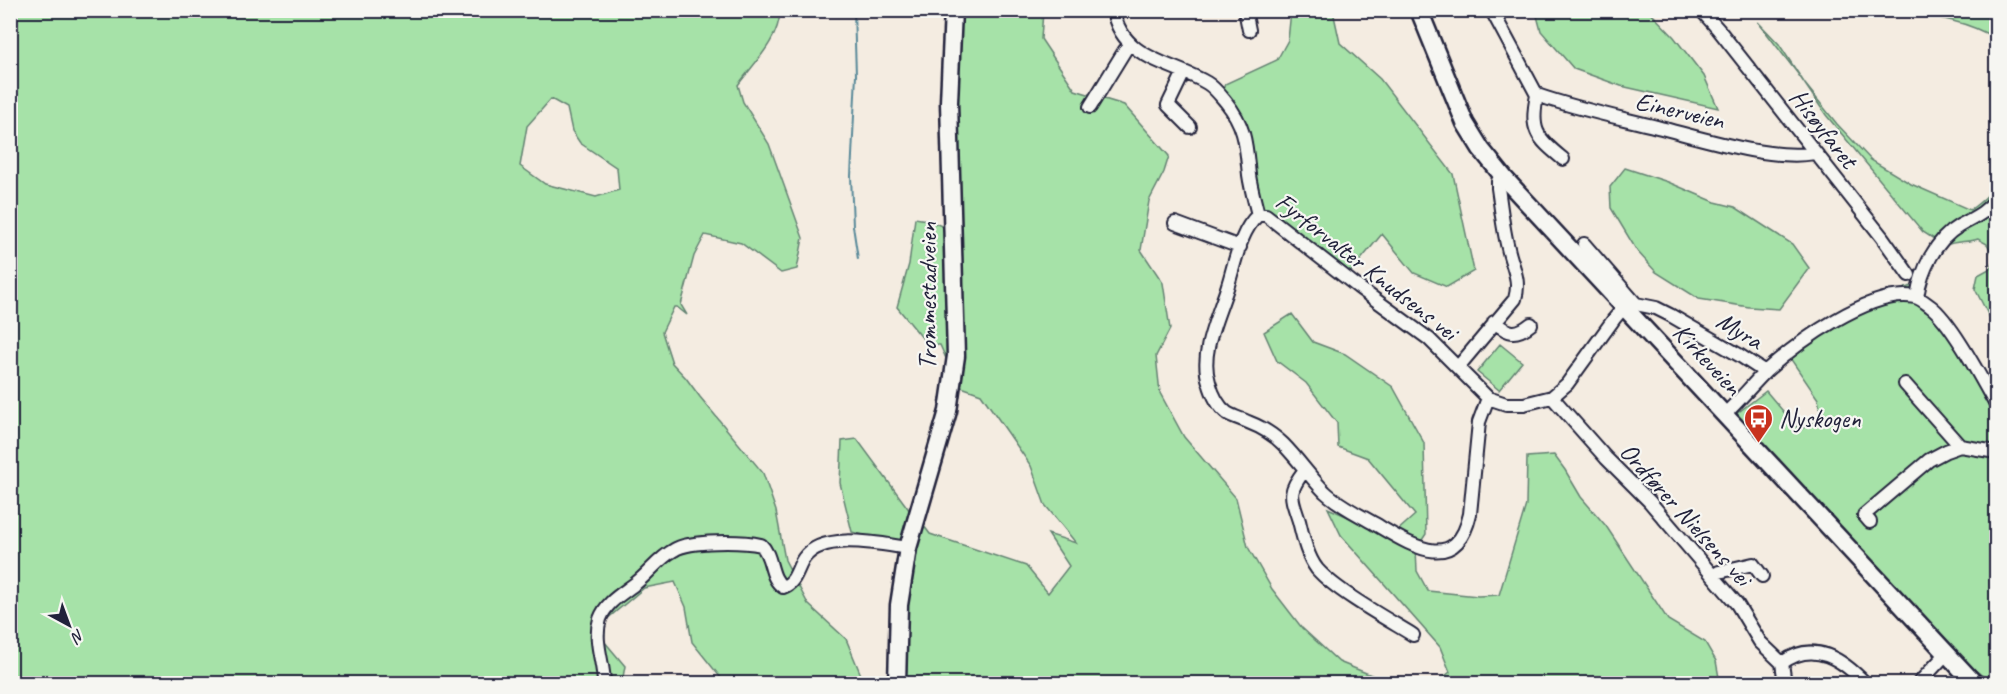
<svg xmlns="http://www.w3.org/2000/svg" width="2007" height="694" viewBox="0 0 2007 694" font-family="Caveat,sans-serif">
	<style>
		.green { fill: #a6e2a8; stroke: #648272; stroke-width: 1.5; fill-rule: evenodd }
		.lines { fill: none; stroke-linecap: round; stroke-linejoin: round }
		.stream { stroke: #598999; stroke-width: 2 }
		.minor-casing { stroke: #22223b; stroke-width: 16 }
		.major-casing { stroke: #22223b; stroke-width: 21 }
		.minor { stroke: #f6f6f2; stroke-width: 12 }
		.major { stroke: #f6f6f2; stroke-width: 16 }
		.labels { text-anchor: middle; stroke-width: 4.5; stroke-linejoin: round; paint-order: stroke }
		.street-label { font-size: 26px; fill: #22223b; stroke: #f6f6f2 }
		.poi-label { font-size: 26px; fill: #22223b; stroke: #f6f6f2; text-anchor: start }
	</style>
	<rect width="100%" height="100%" fill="#f4ece1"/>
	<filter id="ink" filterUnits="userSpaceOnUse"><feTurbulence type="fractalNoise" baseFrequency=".0167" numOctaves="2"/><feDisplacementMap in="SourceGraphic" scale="12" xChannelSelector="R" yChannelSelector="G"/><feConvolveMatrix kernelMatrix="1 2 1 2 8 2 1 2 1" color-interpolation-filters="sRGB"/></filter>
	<g filter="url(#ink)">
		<path class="green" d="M1538,10L1649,11L1674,37L1704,76L1718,108L1621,86L1574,69L1541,31L1536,12Z
			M10,11H780C779,40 755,62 738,85L743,102L769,144L803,238L797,269L781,273L741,243L705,235L694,256L681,305L687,315L677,307H674L662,332L672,363L686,378L700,397L763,473L776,511L785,560L808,604L846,639L861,675L859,683H725L692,642L686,607L675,582L644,588L606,620L604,641L625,666L622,683H11ZM551,99L567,108L572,131L580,143L617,168L619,190L596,197L545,184L520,166L527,126Z
			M947,11H1043L1041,39L1075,90L1124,105L1169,156L1164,172L1149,201L1141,250L1163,283L1170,329L1156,356L1160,393L1184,437L1236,498L1248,547L1272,589L1302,628L1339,662L1386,681L1436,683L1450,672L1440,647L1341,535L1328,508L1371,527L1396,532L1415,515L1368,458L1338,447L1337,423L1306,383L1277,361L1264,332L1292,314L1313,342L1345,354L1393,387L1424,443L1426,534L1416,549L1417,571L1428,591L1478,596L1499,595L1526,505L1527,457L1554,455L1565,470L1581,497L1606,526L1668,620L1705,642L1716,661L1720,683H898L904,556L896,544L852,532L840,483L842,441L857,439L910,511L918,508V518L930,534L1026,566L1048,593L1069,566L1048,534L1076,543L1045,505L1031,466L981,394L950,383L948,363L940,345H928L897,307L909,264L915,218L927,220L944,227Z
			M1291,11H1333L1340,43L1380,79L1453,174L1474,271L1447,287L1414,273L1382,234L1349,274L1250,203L1237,119L1219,100L1225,84L1277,60L1288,40Z
			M1895,11H1996V39C1967,20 1929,16 1895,11Z
			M1758,22L1779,44L1805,84L1837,124L1871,160L1911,184L1970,210C1991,194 1993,193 1996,166V330L1975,289L1978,275L1991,268L1995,258L1987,244L1978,239C1968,243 1955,240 1945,246L1923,232L1826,115L1798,74Z
			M1625,168L1668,182L1715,202L1735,207L1792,244L1809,268L1779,309L1749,307L1699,299L1656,272L1637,251L1611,208L1610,187Z
			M1911,286L1944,318L1993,385L1996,395V674L1987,679L1947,649L1731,418L1766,391L1799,430L1822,418L1818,399L1790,358L1863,302Z
			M1500,344L1522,362L1499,390L1477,372Z"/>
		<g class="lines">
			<path class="stream" d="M854,10L856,75L851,176L853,226L858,259"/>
			<defs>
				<path id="minor" d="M1113,10C1122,60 1172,62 1207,83C1214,87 1221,96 1226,102C1246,127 1246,146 1249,175C1251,189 1255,202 1258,215
					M1245,10L1249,30
					M1701,10L1718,29L1882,237L1909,275
					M1492,11L1537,95C1577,109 1617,117 1657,127C1701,138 1771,161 1815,153
					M1184,72L1168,105L1190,127
					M1537,95C1530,130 1536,137 1563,159
					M1090,107L1125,50L1130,44
					M1258,215C1240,231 1235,263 1228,285C1219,315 1199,352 1209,382C1212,393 1218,406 1227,413C1233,417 1242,419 1248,422C1261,427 1273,434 1283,444C1298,459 1310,477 1325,492C1340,506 1358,514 1375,524C1411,545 1456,576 1470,514L1479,422L1488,398
					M1258,215H1266L1358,287L1429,339L1488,398L1506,404H1524L1552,397L1567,384L1614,319L1624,307
					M1175,223L1240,247
					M1584,244L1636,304
					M1917,297C1921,271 1935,240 1959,226C1973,218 1986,213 1996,199
					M1627,311L1636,304L1656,308L1670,315L1739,355L1765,372
					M1494,322C1509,334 1516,336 1531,324
					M1458,367L1515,299C1521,279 1512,267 1508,248C1503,229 1501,208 1498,188V181L1502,176
					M1905,384L1960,446
					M1552,397L1606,458L1649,501L1737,604L1760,642L1782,663L1785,684
					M1725,414C1739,401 1752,385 1766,371C1797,343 1871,288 1915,297C1920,298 1926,303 1930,306C1951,321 1982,380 1996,405
					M1304,471C1287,493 1291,496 1299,521C1303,537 1307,556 1317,569C1336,591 1387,619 1413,635
					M1870,522L1864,515L1929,460L1946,451L1960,446L1996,452
					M1713,576L1719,572L1753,564L1762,576
					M1782,663C1814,639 1843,660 1866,684
					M604,684C604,662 593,641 600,619C606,602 622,594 636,583C649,573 659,558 674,550C689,540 743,541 761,545C773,556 769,578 783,587C796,583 797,568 804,558C823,531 880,544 908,548
					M1918,684L1947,653"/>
				<path id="major" d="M1419,10L1465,123L1481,149L1506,180L1975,684
					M897,684L899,605L908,548L948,411L956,356L949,102L953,10"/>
			</defs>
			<use href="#minor" class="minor-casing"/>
			<use href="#major" class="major-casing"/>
			<use href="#minor" class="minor"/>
			<use href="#major" class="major"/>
		</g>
	</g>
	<defs>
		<symbol id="bus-pin" viewBox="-11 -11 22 30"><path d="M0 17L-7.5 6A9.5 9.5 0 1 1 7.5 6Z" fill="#c8321e" stroke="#f6f6f2"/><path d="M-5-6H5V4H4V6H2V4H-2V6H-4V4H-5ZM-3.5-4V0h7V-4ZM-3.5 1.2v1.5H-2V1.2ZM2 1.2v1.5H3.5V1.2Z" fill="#fff"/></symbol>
	</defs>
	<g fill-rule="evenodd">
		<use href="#bus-pin" x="1742" y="402" width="33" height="45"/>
	</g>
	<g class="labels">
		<g class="street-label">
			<text transform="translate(1680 110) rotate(13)" y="9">Einerveien</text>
			<text transform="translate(1824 128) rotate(52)" y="9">Hisøyfaret</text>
			<text transform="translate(1367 266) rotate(38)" y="9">Fyrforvalter Knudsens vei</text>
			<text transform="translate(927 296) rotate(-90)" y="9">Trommestadveien</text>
			<text transform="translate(1740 330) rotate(31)" y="9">Myra</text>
			<text transform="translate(1708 359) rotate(47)" y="9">Kirkeveien</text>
			<text transform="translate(1686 514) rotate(48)" y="9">Ordfører Nielsens vei</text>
		</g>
		<g class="poi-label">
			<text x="1779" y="427">Nyskogen</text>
		</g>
	</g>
	<rect width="2007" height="694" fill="none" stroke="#f6f6f2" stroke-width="36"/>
	<rect x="18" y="18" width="1971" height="658" fill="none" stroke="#22223b" stroke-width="2" filter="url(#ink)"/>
	<g transform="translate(69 625) rotate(139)" stroke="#f6f6f2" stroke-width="4.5" paint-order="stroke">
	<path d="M0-4.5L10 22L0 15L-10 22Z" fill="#22223b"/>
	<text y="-9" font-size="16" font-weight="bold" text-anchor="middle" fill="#22223b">N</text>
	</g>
</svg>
